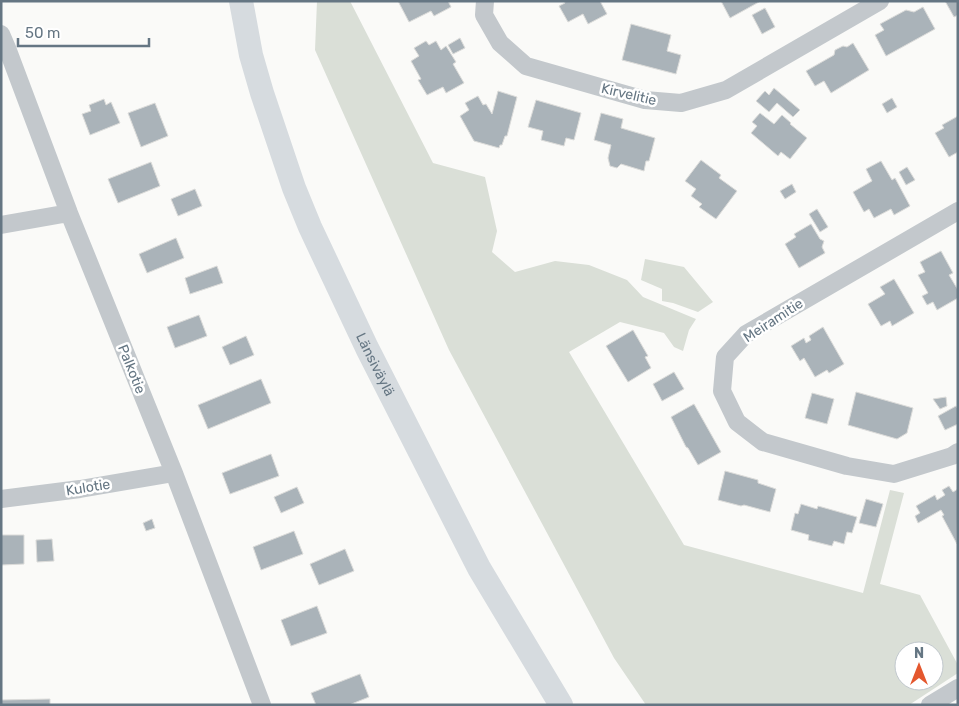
<svg xmlns="http://www.w3.org/2000/svg" width="959" height="706" viewBox="0 0 959 706" font-family="Rubik,sans-serif">
	<style>
		.green { fill: #dadfd7; fill-rule: evenodd }
		.building { fill: #aab3b9; stroke: #dcdcda }
		.lines { fill: none; stroke-linecap: round; stroke-linejoin: round }
		.minor { stroke: #c3c8cc; stroke-width: 18 }
		.secondary { stroke: #d6dbdf; stroke-width: 24 }
		.labels { text-anchor: middle; stroke-width: 5; stroke-linejoin: round; paint-order: stroke }
		.street-label { font-size: 14px; fill: #657683; stroke: #fff }
	</style>
	<rect width="100%" height="100%" fill="#fafaf8"/>
	<path class="green" d="M317,1H350L433,163L485,177L497,231L492,252L515,272L555,261L589,265L627,280L643,297L696,319L689,330L683,351L674,347L664,333L620,322L569,352L684,545L863,593L890,490L904,493L880,584L920,595L958,665V673L909,705H646L614,658L449,350L315,50ZM904,651H934V681H904Z
		M645,259L684,267L713,302L698,312L673,303L662,301V289L641,280Z"/>
	<path class="building" d="M398,1H448L451,7L434,16L431,11L409,22Z
		M564,1H600L607,14L588,24L583,14L568,22L559,6L565,3Z
		M721,1H759V2L730,18Z
		M945,1H958V15L954,17Z
		M923,7L935,29L886,56L875,35L884,30L880,24L906,10L914,12Z
		M765,8L775,27L762,34L752,15Z
		M631,24L671,35L667,51L681,55L676,74L622,60Z
		M460,38L465,48L453,54L448,45Z
		M426,41L429,45L436,41L441,50L446,46L456,62L453,64L464,83L446,93L443,87L427,95L418,80L421,79L411,61L419,56L414,48Z
		M853,43L869,70L831,93L824,81L815,86L806,71L834,55L835,50L843,46L847,47Z
		M774,88L800,110L793,117L777,103L769,112L756,101L765,91L769,95Z
		M498,91L517,97L507,136H505L502,145H500L499,148L474,141L460,116L469,110L465,103L478,96L483,105L486,104L492,114Z
		M892,98L897,107L887,113L882,104Z
		M104,99L106,105L111,102L120,123L90,135L82,114L91,111L89,105Z
		M536,100L581,113L574,140L566,138L564,146L541,140L543,131L528,127Z
		M155,103L168,136L141,147L128,113Z
		M601,113L623,119L621,128L655,138L649,161H646L644,171L621,164L617,168L610,166L608,158L611,145L594,140Z
		M760,113L774,124L782,115L791,123L790,124L807,138L790,159L781,152L778,156L751,133L757,126L752,122Z
		M958,116V152L949,157L935,133L944,128L942,125Z
		M701,160L721,175L719,178L737,191L716,219L699,207L702,204L691,196L696,189L685,181Z
		M881,161L892,180L895,178L910,206L894,215L891,209L874,218L869,209L864,212L853,192L872,181L866,169Z
		M151,162L160,186L118,203L108,179Z
		M907,167L915,180L906,185L899,172Z
		M792,184L796,192L785,199L780,191Z
		M195,189L202,206L178,216L171,199Z
		M817,209L828,227L820,232L809,214Z
		M811,224L820,239L824,241L822,247L825,253L799,268L785,244L796,237L794,234Z
		M176,238L184,258L147,273L139,254Z
		M941,251L953,273L949,275L958,290V298L937,310L933,302L927,305L922,296L928,293L918,275L925,272L920,262Z
		M217,266L223,283L190,294L185,278Z
		M894,279L914,313L892,326L890,321L881,326L868,304L885,294L880,287Z
		M199,315L207,336L175,348L167,327Z
		M823,327L844,364L829,373L827,370L815,377L804,358L800,361L791,346L804,338L806,343L811,340L809,336Z
		M633,330L648,356L645,357L651,368L628,382L606,346Z
		M246,336L254,355L230,365L222,347Z
		M674,372L684,389L662,401L653,384Z
		M261,379L271,403L208,429L198,405Z
		M856,392L913,408L907,433L897,439L848,425Z
		M812,393L834,399L827,424L805,418Z
		M946,397L947,406L940,409L933,399Z
		M694,404L721,452L698,465L688,448L686,447L671,417Z
		M956,406L958,409V424L945,430L938,416Z
		M271,454L279,476L230,494L222,473Z
		M725,471L758,480V483L776,489L770,512L744,505L741,506L718,500Z
		M949,486L953,492L958,489L957,544L942,516L944,515L941,510L918,523L915,516L920,513L916,506L935,495L937,500L945,495L942,490Z
		M297,487L304,503L281,513L274,497Z
		M866,499L883,504L876,527L859,523Z
		M801,504L817,509L818,506L857,517L852,533L847,532L844,544L834,541L832,546L808,540L809,535L791,530L795,513L798,514Z
		M152,519L155,528L146,531L143,523Z
		M294,531L303,554L261,570L253,547Z
		M1,535H24V564L1,565Z
		M52,539L54,561L37,562L36,540Z
		M345,549L354,571L319,585L310,564Z
		M317,606L327,633L291,646L281,620Z
		M360,674L369,697L349,705H316L311,693Z
		M50,699V705H1V700Z"/>
	<g class="lines">
		<path class="minor" d="M485,1L484,15L500,43L526,66L645,100L681,103L726,90L880,1
			M1,34L7,48L69,213L174,473L262,705
			M958,211L746,334L725,357L722,391L737,422L763,442L847,466L894,474L952,456L958,452
			M1,225L69,213
			M1,499L80,489L174,473
			M930,705L958,688"/>
		<path class="secondary" id="s1" d="M241,1L251,55L262,93L294,188L310,227L367,348L479,568L561,705"/>
	</g>
	<g class="labels">
		<g class="street-label">
			<text transform="translate(629 94) rotate(13)" y="5">Kirvelitie</text>
			<text transform="translate(773 320) rotate(-33)" y="5">Meiramitie</text>
			<text dy="5" stroke="none"><textPath href="#s1" startOffset="389">Länsiväylä</textPath></text>
			<text transform="translate(132 369) rotate(68)" y="5">Palkotie</text>
			<text transform="translate(88 487) rotate(-9)" y="5">Kulotie</text>
		</g>
	</g>
	<rect width="959" height="706" fill="none" stroke="#657683" stroke-width="5"/>
	<g transform="translate(919 666)"><circle r="24" fill="#ffffff" stroke="#c1c8cd"/>
	<path d="M0-4L9 19L0 12L-9 19Z" fill="#e4572e"/>
	<text y="-8" font-size="14" font-weight="bold" text-anchor="middle" fill="#657683">N</text>
	</g>
	<path d="M18 38v8h131v-8" fill="none" stroke="#657683" stroke-width="2.5"/>
	<text x="25" y="38" font-size="15" fill="#657683" stroke="#ffffff" stroke-width="4" paint-order="stroke">50 m</text>
</svg>
